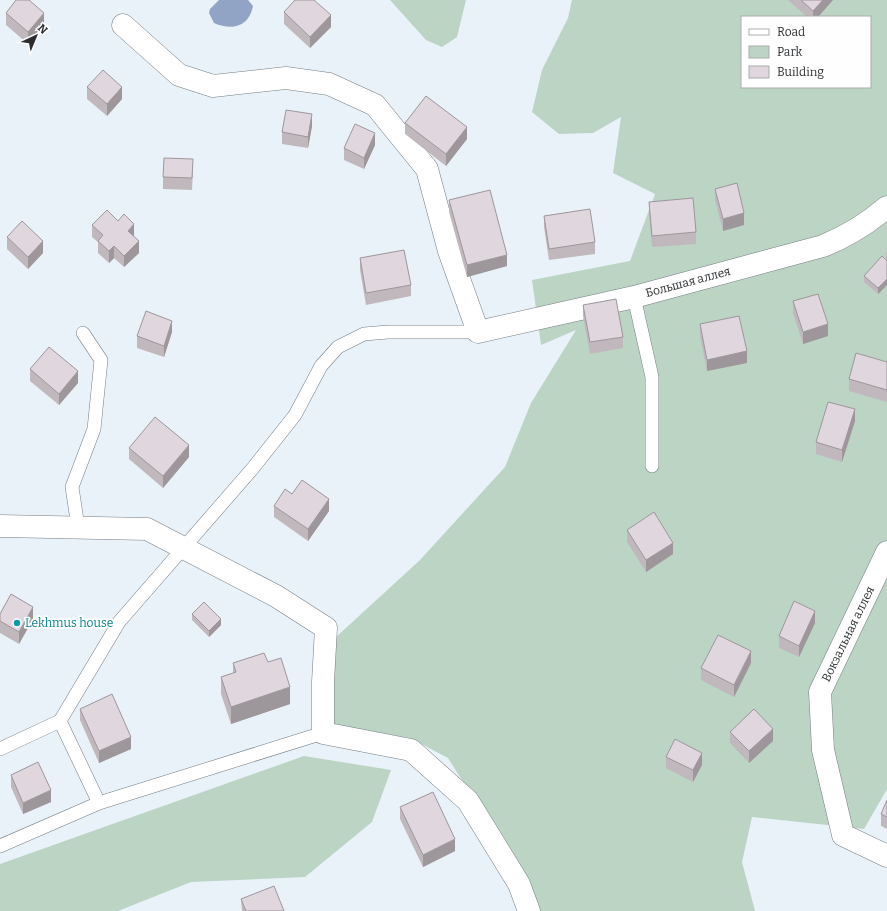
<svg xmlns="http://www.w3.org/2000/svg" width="887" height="911" viewBox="0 0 887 911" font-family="Bitter,serif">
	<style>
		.green { fill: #bbd4c4; fill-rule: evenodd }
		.water { fill: #92a4c6 }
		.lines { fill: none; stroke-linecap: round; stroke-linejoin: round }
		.service-casing { stroke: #757d83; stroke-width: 14 }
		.minor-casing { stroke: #757d83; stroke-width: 23 }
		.service { stroke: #fff; stroke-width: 13 }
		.minor { stroke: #fff; stroke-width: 22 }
		.wall { fill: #c1b8be }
		.shaded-wall { fill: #9d969b }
		.building { fill: #e0d6dd; stroke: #9d969b }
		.culture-dot { fill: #0f9aa8; stroke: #fefefe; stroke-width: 1.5 }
		.labels { text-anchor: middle; stroke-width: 3.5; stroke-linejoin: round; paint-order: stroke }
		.street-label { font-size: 12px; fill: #2b2e31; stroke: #fefefe }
		.culture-label { font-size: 12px; fill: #0d838f; stroke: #fefefe; text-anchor: start }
	</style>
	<rect width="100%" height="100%" fill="#e9f2f9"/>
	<path class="green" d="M390,0H466L457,37L442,47L426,40Z
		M572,0H887V789L864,829L752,817L742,862L755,911H537L525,881L448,758L410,738L331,724L335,638L420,560L505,467L531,403L576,330L541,345L532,280L630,261L655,194L613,173L621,117L593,133L559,134L532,112L542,70L568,18ZM742,17H870V87H742Z
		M304,756L391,770L372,822L305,877L191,882L118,911H0V864Z"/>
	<path class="water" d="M219,0H248L253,6C249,27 232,31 214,23L209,13L210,9Z"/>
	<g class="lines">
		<defs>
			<path id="service" d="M634,297L652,377V466
				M78,527L72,487L94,429L101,360L83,333
				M60,721L99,803
				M0,749L60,721L119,622L253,468L295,415L321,366L338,347L364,334L388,332H478
				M0,846L99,803L323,733"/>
			<path id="minor" d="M123,25L179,75L213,86L286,78L329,84L375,105L427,169L449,251L478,332L634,297L823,246C848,236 867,224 887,207
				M0,526L147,529L276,596L326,628L323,682V733L411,750L468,801L519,884L529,911
				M887,552L820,692L823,750L843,835L887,856"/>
		</defs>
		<use href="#service" class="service-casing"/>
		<use href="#minor" class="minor-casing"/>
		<use href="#service" class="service"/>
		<use href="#minor" class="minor"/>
	</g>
	<path class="wall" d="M788,0H833L818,17H807Z
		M284,12L331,27L310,48L284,24Z
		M6,13L44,25L28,44L6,25Z
		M87,87L122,99L107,116L87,99Z
		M405,123L467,139L446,166L405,134Z
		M312,126L308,148L282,144V132Z
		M375,145L364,169L344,160V148Z
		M193,171L192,190L163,189V177Z
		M715,189L744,225L723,231L715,200Z
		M449,200L507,266L467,277L449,212Z
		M649,202L696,232V244L652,247L649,213Z
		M544,216L595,242V254L549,260L544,227Z
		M92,225L134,236L139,253L124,267L114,258L109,263L98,253V242L92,237Z
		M7,237L43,253L28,269L7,249Z
		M887,251V260L886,259V253Z
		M360,258L411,285V296L366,305L360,270Z
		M887,261V285L878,294L864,282V276Z
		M793,301L828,336L803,344L793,313Z
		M583,305L623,337V348L590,354L583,316Z
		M700,324L747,363L707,371L700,336Z
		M172,332L164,357L137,348V336Z
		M887,362V402L849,391V379Z
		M30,369L78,383L59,405L30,381Z
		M855,421L842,462L816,454V442Z
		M129,448L189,457L163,488L129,459Z
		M292,494L329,511L308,541L274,517V506Z
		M627,530L673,554L646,572L627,542Z
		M0,614L33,619L19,644L0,633Z
		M192,614L221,625L209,637L192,620Z
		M815,623L799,657L779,648V636Z
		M268,662L290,704L231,724L221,694V677L233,673V663Z
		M751,663L734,697L701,680V668Z
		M80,709L131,749L99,763L80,720Z
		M730,732L773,741L749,763L730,743Z
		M666,757L702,765L693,782L666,768Z
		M11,775L51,802L23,814L11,787Z
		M887,800V829L881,826V814Z
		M400,807L455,851L423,867L400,819Z
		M241,899L284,911H242Z"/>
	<path class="shaded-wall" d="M823,0H833L818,17H813V11Z
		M44,13V25L28,44V32Z
		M331,15V27L310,48V37Z
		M122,87V99L107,116V104Z
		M312,114V126L308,148V137Z
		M467,127V139L446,166V154Z
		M375,133V145L364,169V158Z
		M744,213V225L723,231V219Z
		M134,224V236L128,242V231Z
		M43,241V253L28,269V257Z
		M139,241V253L124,267V256Z
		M114,246V258L109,263V251Z
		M507,255V266L467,277V265Z
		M887,279V285L878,294V288Z
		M172,321V332L164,357V346Z
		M828,324V336L803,344V332Z
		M747,351V363L707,371V360Z
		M78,371V383L59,405V394Z
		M855,409V421L842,462V450Z
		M189,445V457L163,488V476Z
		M329,499V511L308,541V529Z
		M673,543V554L646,572V560Z
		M33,607V619L19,644V632Z
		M815,611V623L799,657V646Z
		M221,619V625L209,637V631Z
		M751,651V663L734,697V685Z
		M290,687V704L231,724V707Z
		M773,729V741L749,763V751Z
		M131,737V749L99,763V751Z
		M702,753V765L693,782V770Z
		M51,790V802L23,814V803Z
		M455,839V851L423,867V855Z"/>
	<path class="building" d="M16,0H29L44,13L28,32L6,13Z
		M295,0H314L331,15L310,37L284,12Z
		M801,0H823L813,11Z
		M103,70L122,87L107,104L87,87Z
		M426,96L467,127L446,154L405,123Z
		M286,110L312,114L308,137L282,132Z
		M355,124L375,133L364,158L344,148Z
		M164,158L193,159L192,178L163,177Z
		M737,183L744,213L723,219L715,189Z
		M490,190L507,255L467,265L449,200Z
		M693,198L696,232L652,236L649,202Z
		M590,209L595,242L549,249L544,216Z
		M107,210L118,221L124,214L134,224L128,231L139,241L124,256L114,246L109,251L98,241L103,235L92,225Z
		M22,221L43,241L28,257L7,237Z
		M404,250L411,285L366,293L360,258Z
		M882,256L887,261V279L878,288L864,276Z
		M818,294L828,324L803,332L793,301Z
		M616,299L623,337L590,342L583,305Z
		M146,311L172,321L164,346L137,336Z
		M739,316L747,351L707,360L700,324Z
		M49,347L78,371L59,394L30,369Z
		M856,353L887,362V390L849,379Z
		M828,402L855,409L842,450L816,442Z
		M155,417L189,445L163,476L129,448Z
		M302,480L329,499L308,529L274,506L285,489L292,494Z
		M654,512L673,543L646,560L627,530Z
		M11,594L33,607L19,632L0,621V614Z
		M794,601L815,611L799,646L779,636Z
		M204,602L221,619L209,631L192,614Z
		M718,635L751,651L734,685L701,668Z
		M264,653L268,662L281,658L290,687L231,707L221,677L236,672L233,663Z
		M112,694L131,737L99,751L80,709Z
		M754,709L773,729L749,751L730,732Z
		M675,739L702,753L693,770L666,757Z
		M38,762L51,790L23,803L11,775Z
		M433,792L455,839L423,855L400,807Z
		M887,800V817L881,814Z
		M274,886L284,911H246L241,899Z"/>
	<circle class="culture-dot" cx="17" cy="623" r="4"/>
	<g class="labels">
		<g class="street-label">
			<text transform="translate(688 282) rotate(-15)" y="4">Большая аллея</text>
			<text transform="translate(848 634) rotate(-64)" y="4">Вокзальная аллея</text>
		</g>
		<g class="culture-label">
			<text x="25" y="627">Lekhmus house</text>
		</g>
	</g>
	<rect x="741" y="16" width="130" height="72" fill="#fefefe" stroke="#aaabac"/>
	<rect x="749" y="29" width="20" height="6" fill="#ffffff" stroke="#aaabac"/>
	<text x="777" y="36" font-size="12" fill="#2b2e31">Road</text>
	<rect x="749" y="46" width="20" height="12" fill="#bbd4c4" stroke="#aaabac"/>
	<text x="777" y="56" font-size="12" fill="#2b2e31">Park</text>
	<rect x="749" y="66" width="20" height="12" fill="#e0d6dd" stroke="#aaabac"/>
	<text x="777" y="76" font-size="12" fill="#2b2e31">Building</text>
	<g transform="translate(36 36) rotate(44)" stroke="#fefefe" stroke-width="3" paint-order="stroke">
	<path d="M0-3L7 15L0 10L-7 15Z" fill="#2b2e31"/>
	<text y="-6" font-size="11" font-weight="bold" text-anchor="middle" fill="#2b2e31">N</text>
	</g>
</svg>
